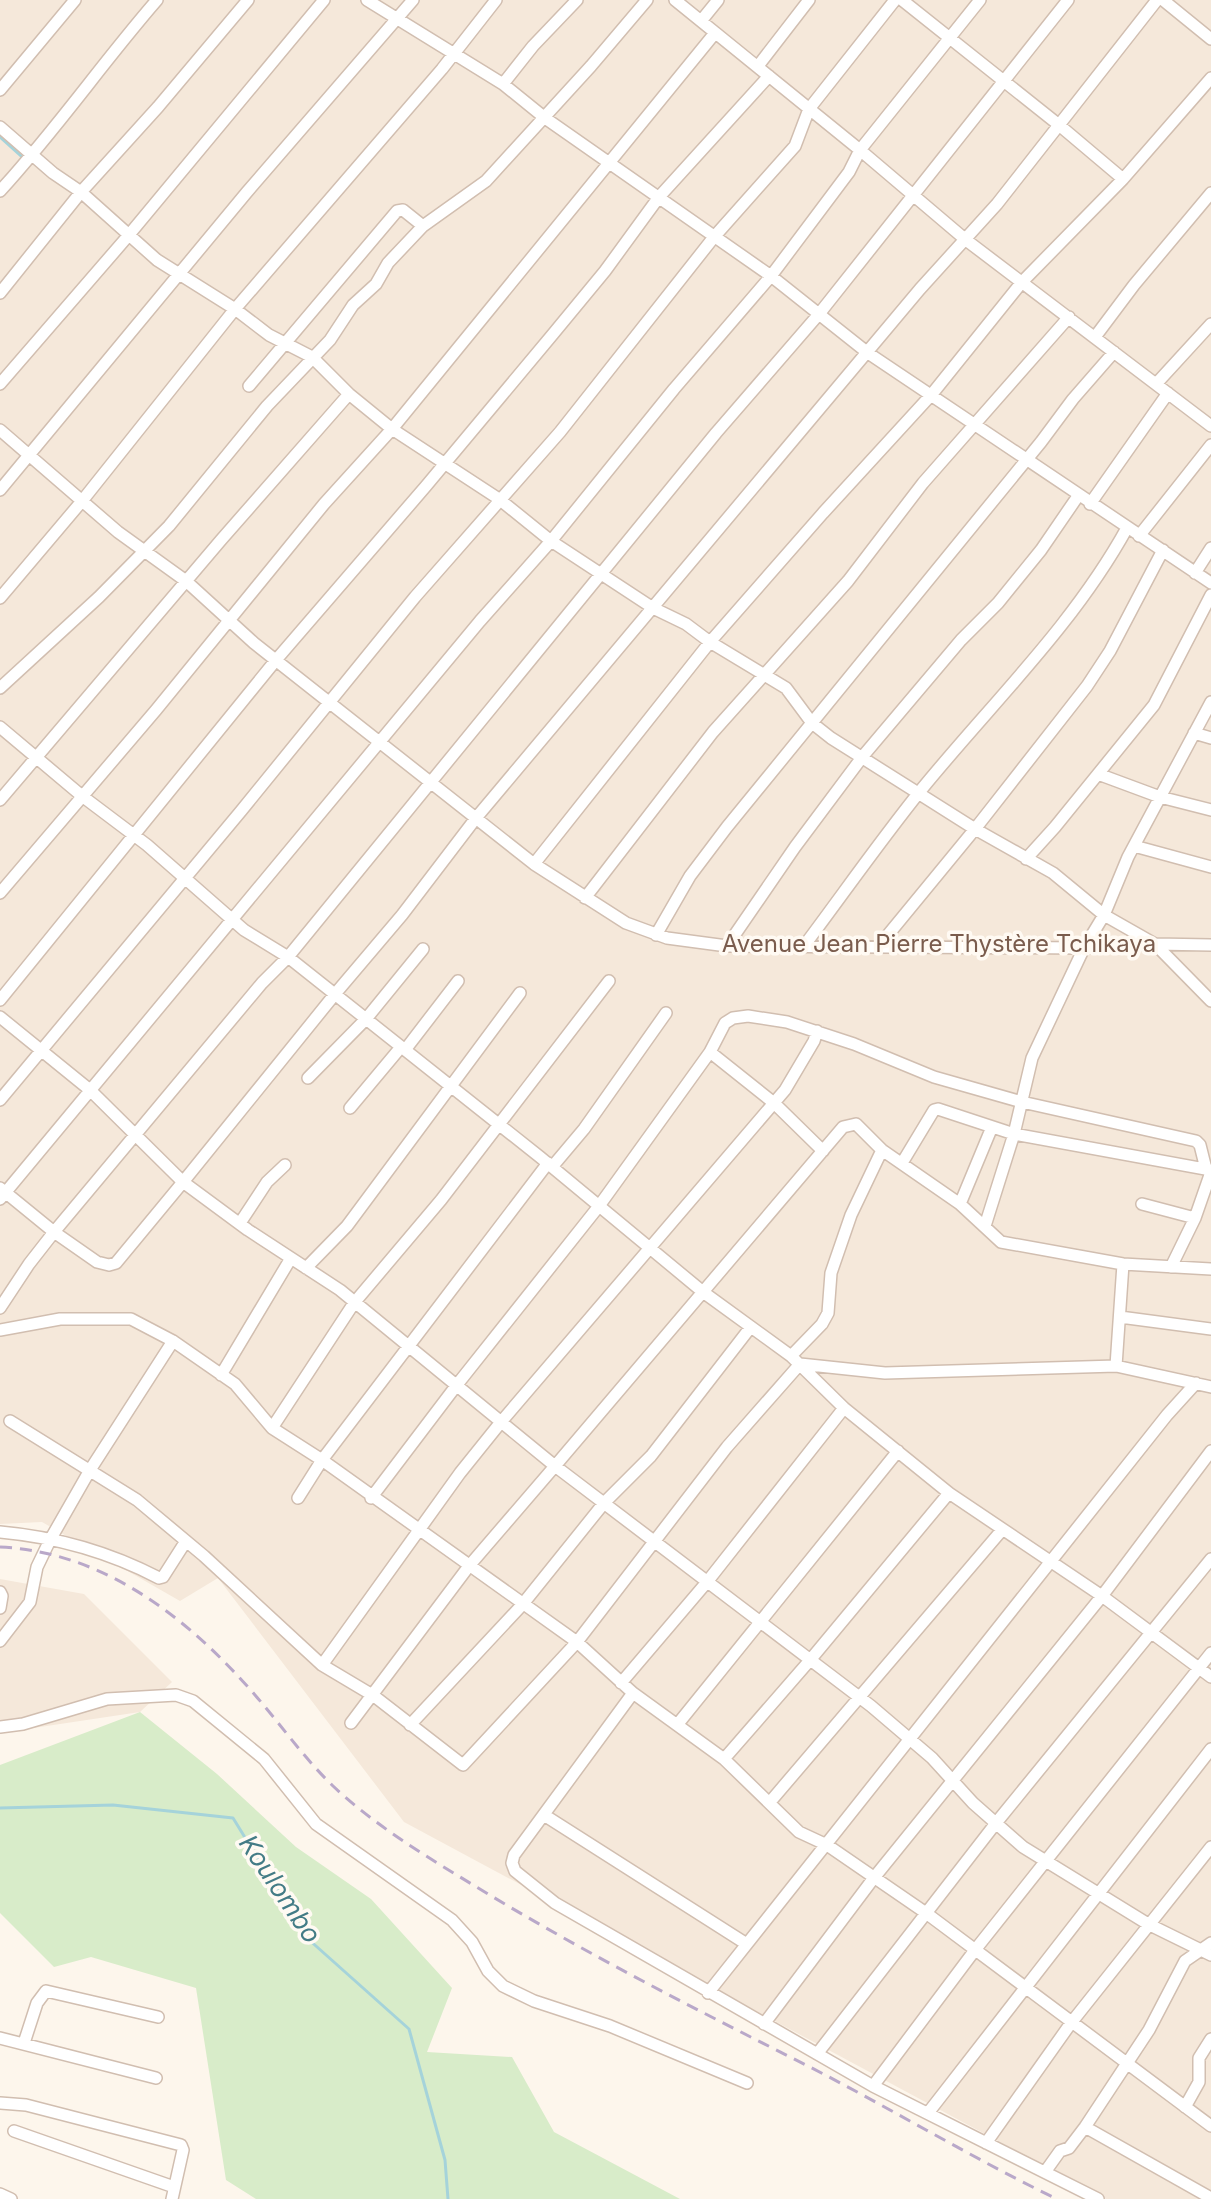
<svg xmlns="http://www.w3.org/2000/svg" width="1211" height="2199" viewBox="0 0 1211 2199" font-family="Inter,sans-serif">
	<style>
		.residential { fill: #f5e8da }
		.green { fill: #d8ecc9 }
		.lines { fill: none; stroke-linecap: round; stroke-linejoin: round }
		.stream { stroke: #a5d3da; stroke-width: 3 }
		.minor-casing { stroke: #d1beb0; stroke-width: 14 }
		.minor { stroke: #fff; stroke-width: 11 }
		.rail { stroke: #b9a8c9; stroke-width: 3; stroke-dasharray: 12 8; stroke-linecap: butt }
		.labels { text-anchor: middle; stroke-width: 7; stroke-linejoin: round; paint-order: stroke }
		.street-label { font-size: 24px; fill: #7a5c4d; stroke: #fffaf3 }
		.water-label { font-size: 26px; font-style: italic; fill: #437c86; stroke: #fffaf3 }
	</style>
	<rect width="100%" height="100%" fill="#fdf6ec"/>
	<path class="residential" d="M0,0H1211V2199H1106L404,1822L218,1578L180,1601L42,1522L0,1524Z
		M0,1579L84,1594L172,1682L140,1712L0,1733Z"/>
	<path class="green" d="M140,1712L217,1774L296,1847L371,1899L452,1988L427,2052L512,2057L554,2132L680,2199H256L226,2180L196,1988L91,1957L54,1967L0,1913V1765Z"/>
	<g class="lines">
		<path class="stream" d="M0,137L21,156
			M0,1808L113,1805L233,1818L307,1938L409,2029L445,2160L448,2199"/>
		<defs>
			<path id="minor" d="M367,0L503,84L545,118L771,276L868,353L1211,583
				M675,0L860,150L966,240L1211,426
				M902,0L1059,125L1123,179
				M1163,0L1211,39
				M701,21L718,0
				M758,66L809,0
				M503,84L533,46L577,0
				M0,90L75,0
				M0,127L53,173L81,192L157,260L235,309L269,335L312,357L349,394L392,429L499,499L551,541L653,608L686,624L710,642L786,688L812,723L831,738L975,829L1053,873L1104,915L1155,944L1211,1001
				M0,191C56,130 103,62 157,0
				M0,293L81,192L158,107L248,0
				M1095,337L1134,285L1211,193
				M0,384L128,236L324,0
				M1156,384L1211,324
				M249,386L397,211L403,210L423,226
				M0,430L118,532L186,581L254,643L534,864L626,923L667,938L727,946L1084,948L1155,944L1211,945
				M0,490L247,192L413,0
				M1090,504L1168,393
				M1139,536L1211,445
				M1195,573L1211,548
				M0,598L82,501L235,309L442,69L496,0
				M0,688L99,597L169,526L267,406L330,340L353,305L376,284L388,263L423,226L486,181L591,66L647,0
				M0,727L82,796L147,845L244,930L288,957L540,1157L703,1292L791,1356L844,1408L949,1493L1102,1596L1211,1677
				M1194,733L1211,738
				M1098,774L1160,797L1211,810
				M0,800L221,540L349,394
				M1134,846L1211,867
				M1026,859L1055,827L1154,705L1211,595
				M534,864L710,642L823,513L932,394L1022,282L1123,179L1211,78
				M0,893L156,710L324,504L392,429L715,33
				M585,898L713,732L848,581L923,483L1069,317
				M656,935L690,876L727,827L1041,442L1073,399L1114,352
				M727,946L795,847L863,756L961,640L998,603L1041,550L1078,496
				M804,946C843,894 880,841 921,790C991,704 1073,626 1127,528
				M878,947L975,829L1087,686L1110,651L1163,550
				M0,1000L276,660L426,486L553,334L605,271L659,197L769,76
				M0,1017L90,1090L183,1182L335,994L402,915L476,818L920,289L997,204L1157,0
				M405,1050L458,981
				M710,1052L774,1103L823,1151
				M308,1078L366,1019L423,949
				M0,1100L241,811L415,597L560,432L714,237L795,146L809,109L895,0
				M350,1108L401,1047
				M902,1163L934,1110L938,1109L1014,1134L1211,1170
				M552,1167L584,1129L666,1013
				M0,1188L54,1232L97,1262L109,1265L116,1263L183,1182L248,1230L340,1290L555,1466L843,1127L856,1124L882,1150L960,1204L1001,1242L1123,1264L1211,1269
				M0,1199L480,621L551,541L674,389L771,276L849,172L860,150L980,0
				M960,1204L992,1127
				M1142,1204L1195,1218
				M240,1223L267,1182L285,1165
				M985,1226L1014,1134L1032,1058L1084,948L1104,915L1128,857L1211,702
				M1171,1267L1195,1218L1211,1172
				M306,1268L347,1226L520,993
				M0,1308L29,1264L54,1232L262,983L288,957L716,433L819,314L1068,0
				M1120,1317L1211,1329
				M0,1330L60,1319H131L173,1341L235,1384L272,1428L322,1460L577,1642L633,1693L724,1759L799,1832L827,1845L926,1913L1211,2126
				M791,1356L822,1324L828,1313L831,1273L851,1215L882,1150
				M1116,1366L1123,1264
				M221,1375L291,1258
				M10,1421L137,1500L204,1556L322,1665L374,1696L463,1765L577,1642L727,1447L800,1364L885,1373L1116,1366L1211,1387
				M272,1428L354,1303L441,1200L609,981
				M298,1498L322,1460L548,1163
				M371,1498L456,1386L599,1206L710,1052L725,1023L733,1018L748,1016L787,1022L854,1044L934,1077L1022,1102L1196,1141L1200,1145L1206,1169
				M0,1532C56,1537 109,1552 159,1578L163,1577L186,1541
				M0,1592L2,1596L0,1608
				M0,1641L30,1602L37,1567L50,1540L90,1470L173,1341
				M322,1665L460,1473L501,1422L785,1090L814,1041L817,1031
				M621,1683L707,1582L844,1408
				M633,1693L514,1855L512,1863L515,1871L555,1903L873,2086L1098,2199
				M351,1723L469,1566L555,1466L871,1706L932,1758L973,1803L1023,1847L1148,1924L1211,1955
				M410,1725L522,1605L604,1503L651,1456L750,1328
				M677,1725L898,1451
				M0,1727L23,1724L107,1699L176,1695L193,1701L264,1759L316,1824L452,1920L472,1942L488,1971L503,1986L534,2001L610,2026L747,2083
				M724,1759L811,1659L949,1493
				M770,1802L1002,1530
				M544,1815L745,1943
				M708,1993L1167,1415L1196,1383
				M764,2024L873,1879L1102,1596L1211,1451
				M0,2038L156,2078
				M24,2043L37,2003L46,1991L158,2017
				M817,2054L996,1823L1211,1559
				M873,2086L975,1950L1211,1653
				M0,2103L26,2105L181,2145L183,2150L172,2199
				M1185,2107L1199,2082V2058L1211,2039
				M928,2113L1211,1749
				M1085,2127L1211,2198
				M14,2131L174,2187
				M986,2143L1071,2023L1211,1847
				M1045,2172L1060,2151L1069,2148L1085,2127L1149,2030L1185,1961L1211,1943
				M0,2194L11,2199"/>
		</defs>
		<use href="#minor" class="minor-casing"/>
		<use href="#minor" class="minor"/>
		<path class="rail" d="M0,1547C105,1552 189,1619 255,1695C281,1725 304,1758 333,1786C380,1830 434,1861 488,1894C591,1956 699,2011 806,2065C890,2108 972,2158 1057,2199"/>
	</g>
	<g class="labels">
		<g class="street-label">
			<text x="939" y="952">Avenue Jean Pierre Thystère Tchikaya</text>
		</g>
		<g class="water-label">
			<text transform="translate(280 1889) rotate(56)" y="9">Koulombo</text>
		</g>
	</g>
</svg>
